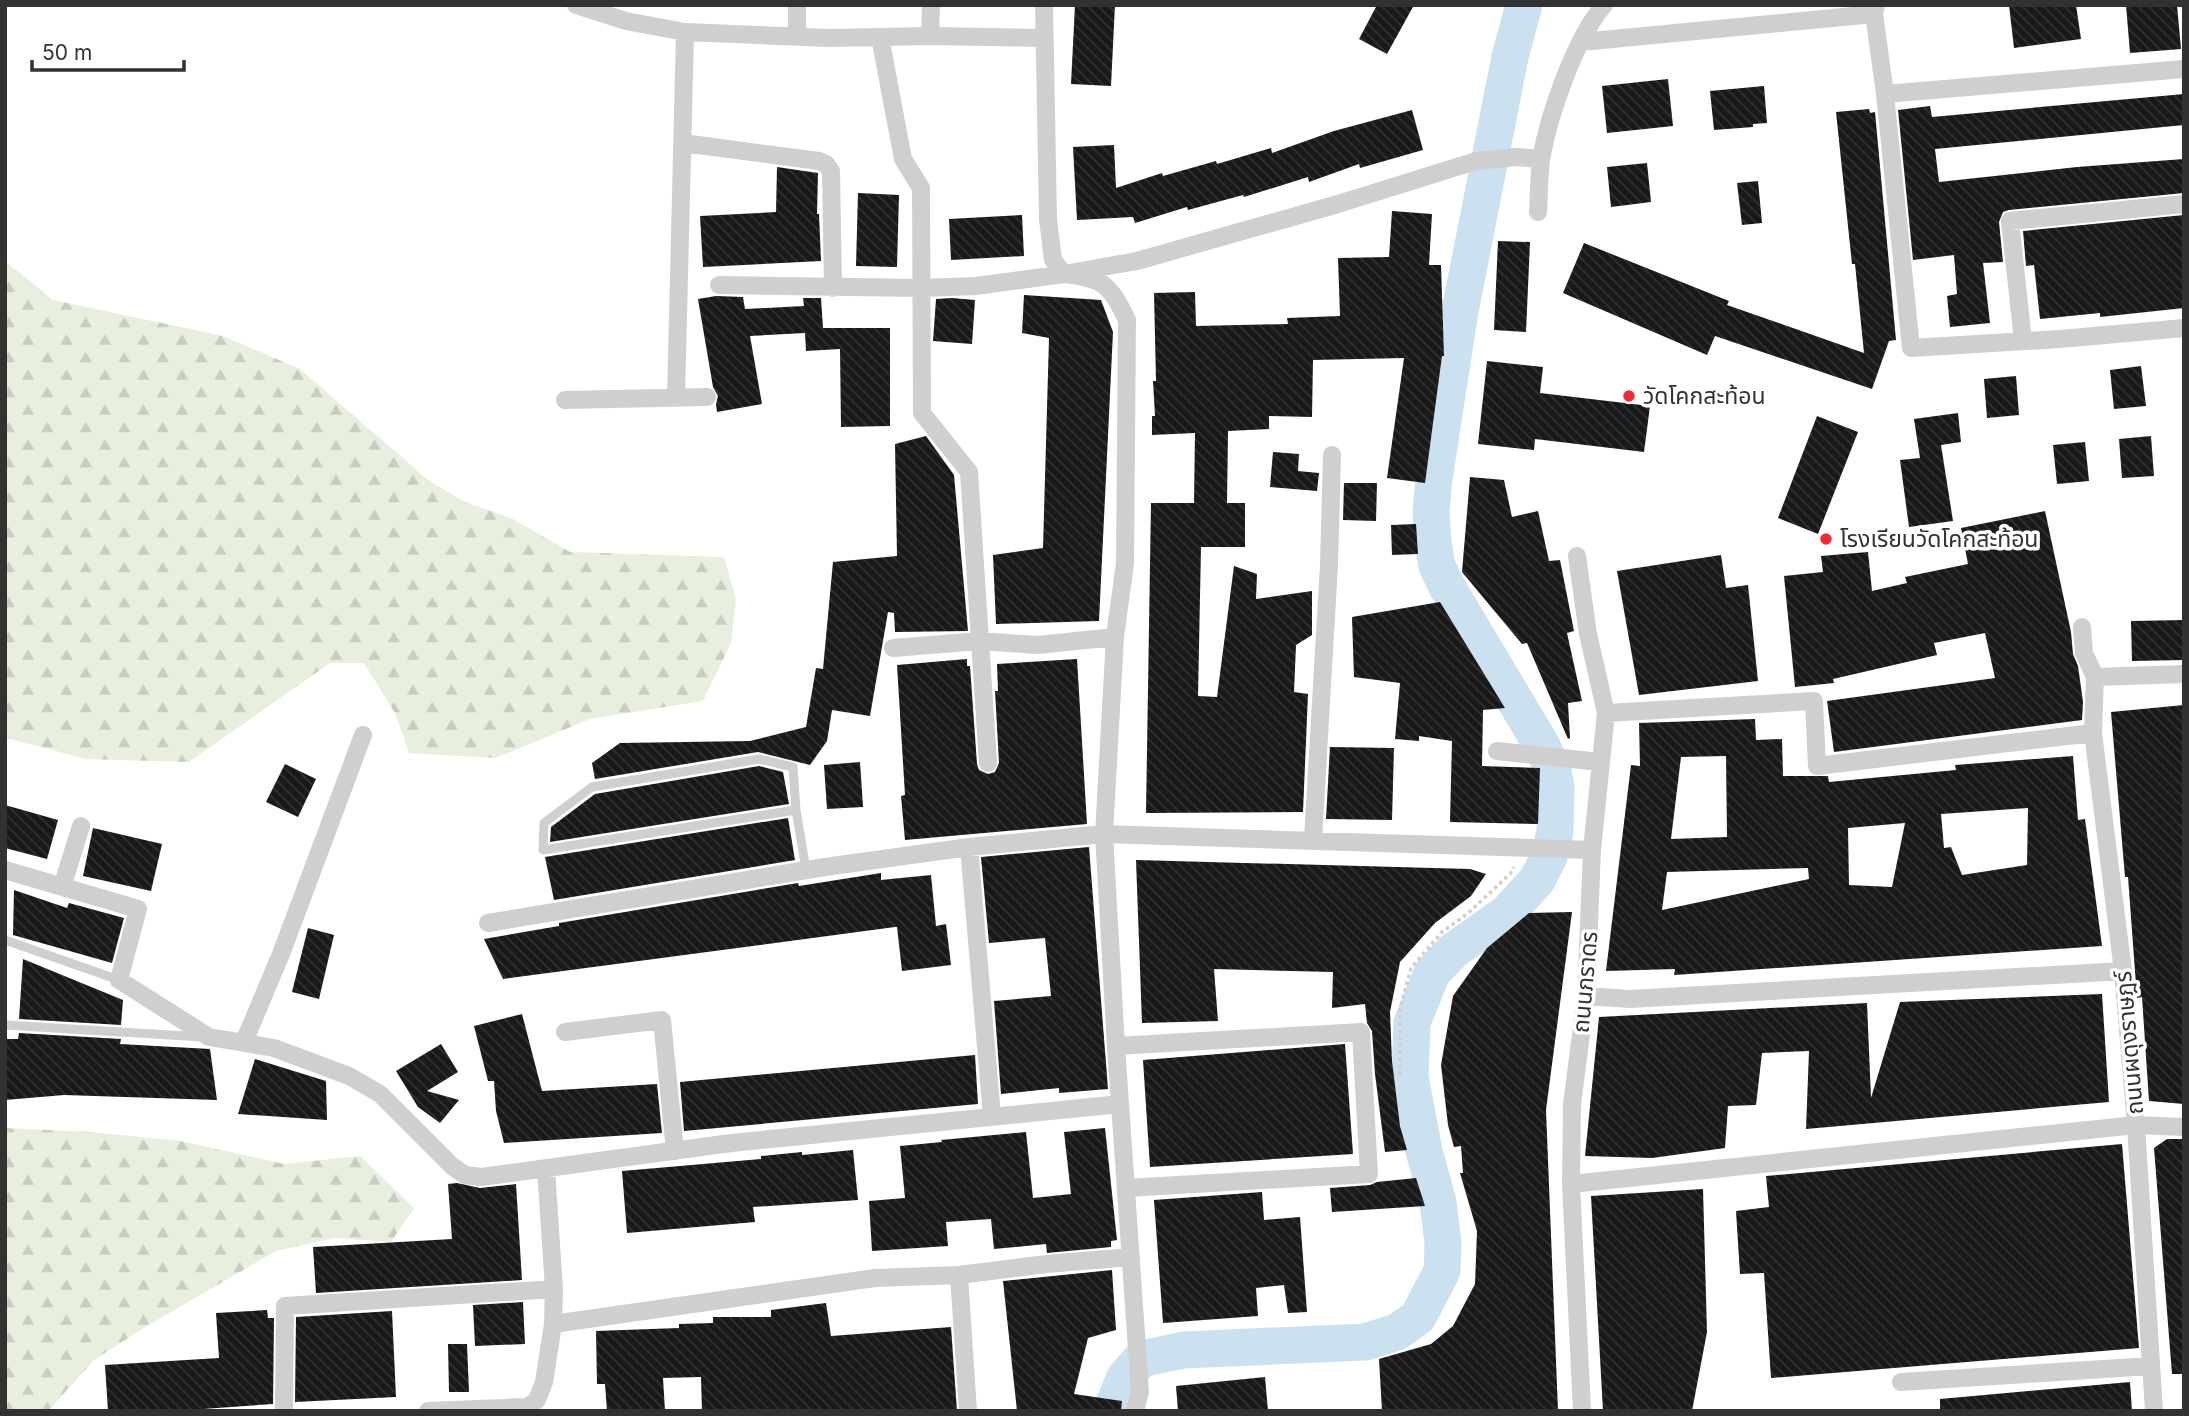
<svg xmlns="http://www.w3.org/2000/svg" width="2189" height="1416" viewBox="0 0 2189 1416" font-family="Inter,'Noto Sans Thai',sans-serif">
	<style>
		.forest { fill: url(#forest-firs) }
		.lines { fill: none; stroke-linecap: round; stroke-linejoin: round }
		.river { stroke: #cbe1f0; stroke-width: 37 }
		.building { fill: url(#building-back-hatch); fill-rule: evenodd }
		.path { stroke: #cfcfcf; stroke-width: 3.5; stroke-dasharray: 3.5 3.5; stroke-linecap: butt }
		.service { stroke: #cfcfcf; stroke-width: 9 }
		.minor { stroke: #cfcfcf; stroke-width: 18 }
		.poi-dot { fill: #f32937; stroke: #fff; stroke-width: 2.5 }
		.labels { text-anchor: middle; stroke-width: 7; stroke-linejoin: round; paint-order: stroke }
		.poi-label { font-size: 23px; fill: #323232; stroke: #fff; text-anchor: start }
		.street-label { font-size: 23px; fill: #323232; stroke: #fff }
	</style>
	<defs>
		<pattern id="forest-firs" width="22" height="20" patternUnits="userSpaceOnUse" patternTransform="scale(1.75)"><rect width="22" height="20" fill="#e8efdf"/><path d="M5 1l3.5 6h-7zM16 11l3.5 6h-7z" fill="#c7cdc0"/></pattern>
		<pattern id="building-back-hatch" width="6" height="6" patternUnits="userSpaceOnUse" patternTransform="scale(1.75)"><rect width="6" height="6" fill="#191919"/><path d="M-1 5l2 2M0 0l6 6M5-1l2 2" fill="none" stroke="#323232"/></pattern>
	</defs>
	<rect width="100%" height="100%" fill="#fff"/>
	<path class="forest" d="M5,261L53,300L223,336L300,369L428,480L463,501L513,519L570,552L724,557L736,599L731,643L703,701L590,719L496,758L409,753L395,713L364,663H330L189,762L86,759L7,738L5,737Z
		M5,1128L90,1132L180,1141L285,1164L360,1156L414,1208L391,1242L334,1238L276,1251L147,1326L94,1360L48,1411H5Z"/>
	<g class="lines">
		<path class="river" d="M1111,1411L1125,1377L1141,1359L1184,1350L1365,1342L1397,1332L1418,1317L1442,1271L1443,1243L1438,1202L1424,1151L1410,1077L1412,1023L1432,973L1453,951L1508,912L1537,880L1549,857L1555,831L1556,787L1553,770L1542,746L1446,585L1437,566L1433,543L1431,511L1434,479L1460,311L1510,57L1524,5"/>
	</g>
	<path class="building" d="M1075,5H1115L1111,86L1071,84Z
		M1377,5H1414L1387,54L1359,39Z
		M2009,5H2076L2081,39L2014,48Z
		M2126,5H2177L2181,49L2130,53Z
		M1668,79L1673,126L1607,133L1602,86Z
		M1764,86L1767,123L1753,124V127L1714,130L1710,91Z
		M2184,94V125L1935,149L1939,182L2077,167L2184,159V193L2009,210L2003,212L1999,222L2003,262L1983,263L1990,323L1950,327L1947,296L1957,294L1954,255L1913,260L1898,110L1930,106L1932,117Z
		M1869,109L1870,113L1875,112L1896,340L1889,341L1872,389L1715,336L1707,355L1563,293L1584,243L1729,301L1727,305L1864,353L1855,264H1852L1836,112Z
		M1412,110L1423,150L1360,168L1359,164L1309,182L1308,177L1244,197L1243,195L1188,210L1187,207L1135,223L1133,217L1077,220L1073,147L1114,145L1116,188L1162,173L1163,176L1216,161L1217,164L1271,148L1272,153L1334,131Z
		M1647,163L1651,202L1611,207L1607,167Z
		M777,167L818,173L817,214H819L821,261L703,267L700,216L776,212Z
		M1758,181L1762,223L1742,225L1737,183Z
		M858,193L899,195L897,267L856,266Z
		M1392,211L1432,214L1429,265H1441L1444,356H1442L1425,483L1387,478L1404,358L1313,360L1312,417L1269,416V429L1228,431L1227,503H1245V547H1201L1198,696L1217,697L1234,566L1257,574L1256,599L1312,591V635L1296,645L1294,692L1308,694L1303,812L1146,813L1151,503H1194L1195,433L1152,435V416H1155L1153,381H1156L1154,293L1195,292L1196,326L1288,324L1287,318L1340,316L1338,258L1389,257Z
		M1022,215L1024,256L951,260L949,219Z
		M2184,215V308L2100,317V313L2040,319L2034,265L2026,266L2023,231Z
		M1498,241L1530,242L1526,332L1494,330Z
		M1024,295L1101,300L1113,332L1099,621L996,624L993,555L1043,548L1049,338L1022,333Z
		M716,296L743,297L745,309L804,306L803,298H821L823,328H890V426L841,427L840,349L806,351L805,333L750,336L762,404L717,412L716,404L718,396L713,387L698,299Z
		M952,298L975,300L972,344L933,341L936,299Z
		M1487,361L1543,367L1540,393L1650,406L1644,452L1535,439L1534,450L1478,444Z
		M2141,366L2146,406L2114,409L2110,370Z
		M2016,376L2019,415L1987,418L1984,379Z
		M1958,413L1961,442L1941,445L1953,521L1909,527L1900,460L1920,458L1914,419Z
		M1817,416L1858,432L1818,534L1778,518Z
		M926,436L954,475L968,631L895,632L894,613L888,612L870,716L832,710L827,741L810,765L758,752L595,779L592,763L620,743L750,741L806,727L816,668L823,669L833,562L897,556L895,444Z
		M2151,436L2154,476L2122,478L2119,439Z
		M2085,442L2089,481L2057,484L2053,445Z
		M1273,452L1299,454L1298,471L1319,473L1317,491L1270,487Z
		M1470,477L1504,480L1512,517L1538,511L1549,561L1560,560L1574,631L1567,633L1582,701L1568,703L1570,738L1568,739L1527,643L1522,644L1462,572Z
		M1344,483H1377L1376,521L1343,520Z
		M2045,511L2071,632L2073,654L2078,666L2083,702L2082,720L1834,752L1827,701L1995,678L1985,633L1934,643L1937,655L1833,679L1834,683L1795,687L1784,576L1823,572L1821,556L1868,552L1872,591L1907,583L1905,577L1968,564L1961,528Z
		M1416,524L1418,554L1392,555L1391,525Z
		M1721,555L1726,588L1748,585L1758,681L1639,695L1617,571Z
		M1440,602L1505,708L1483,710L1482,766L1540,768L1538,824L1450,822L1452,741L1419,736V741L1395,739L1400,683L1354,677L1352,617Z
		M2184,620V660L2132,661L2131,621Z
		M967,659V666H970L977,764L979,770L988,774L995,772L999,763L995,691H998L997,664L1077,659L1087,824L905,840L901,796L905,795L897,665Z
		M2184,705V1104L2149,1101L2142,997L2137,998L2128,877H2125L2111,712Z
		M1755,719L1756,740L1782,739L1783,776H1828L1829,782L1956,770L1955,765L2073,756L2078,820L2085,819L2102,946L1674,975L1675,969L1606,971L1631,765L1640,766L1639,723ZM1726,756L1727,837L1671,839L1681,757ZM2028,808L2027,865L1962,875L1951,847L1944,848L1941,814ZM1905,823L1892,887L1849,885L1848,828ZM1808,868L1809,879L1662,910L1667,872Z
		M1330,747L1394,748L1392,820L1326,819Z
		M860,762L863,807L827,809L824,765Z
		M285,764L316,779L298,817L266,802Z
		M759,766L783,772L789,804L550,842L551,827L595,794Z
		M5,805L58,820L47,859L5,848Z
		M788,818L795,860L554,900L545,857Z
		M93,828L162,844L151,891L83,876Z
		M1089,847L1108,1089L1059,1093V1088L1001,1094L994,1001L1051,996L1045,938L989,943L981,857Z
		M1136,860L1470,869L1486,874L1471,896L1435,923L1400,962L1390,1012L1392,1061L1400,1126L1407,1150L1385,1152L1375,1074L1372,1031L1367,1023L1365,1004L1332,1008L1333,972L1214,969L1218,1021L1142,1023Z
		M881,873V880L931,875L936,926L946,924L951,965L902,971L897,927H895L503,979L484,939L559,926V923L798,883L799,886Z
		M14,890L67,908L69,903L124,918L112,963L13,935Z
		M1572,912L1546,1110L1558,1411H1382L1379,1359L1431,1344L1453,1326L1475,1284L1477,1231L1460,1173H1463L1461,1146L1454,1147L1448,1125L1441,1065L1453,996L1487,948L1529,913Z
		M308,928L334,935L319,999L292,992Z
		M23,959L123,1000L121,1025L19,1019Z
		M2102,994L2109,1102L1806,1129L1809,1051L1762,1053L1756,1105L1728,1106L1725,1148L1652,1158L1585,1156L1599,1017L1867,1003L1871,1098L1900,1002Z
		M522,1014L542,1091L657,1084L662,1133L504,1143L496,1111L494,1081H488L474,1026Z
		M19,1033L121,1039L120,1044L210,1049L217,1100L64,1095L5,1100V1039H18Z
		M441,1044L458,1072L427,1091L459,1100L440,1123L418,1107L396,1071Z
		M1345,1044L1353,1154L1150,1167L1143,1060Z
		M975,1055L978,1104L684,1131L680,1082Z
		M255,1059L326,1081L327,1120L238,1114Z
		M1105,1128L1117,1240L1111,1241V1247L1047,1253L1046,1244L994,1249L991,1219L946,1222L948,1246L872,1251L869,1201L905,1198L900,1146L942,1142L941,1140L1026,1132L1033,1198L1071,1194L1064,1132Z
		M2167,1139H2184V1374H2172L2154,1148Z
		M2122,1144L2139,1348L1771,1378L1764,1273L1740,1274L1736,1211L1769,1207L1766,1176Z
		M853,1150L858,1200L753,1207L755,1222L627,1233L622,1171L761,1159V1156L802,1152V1155Z
		M1416,1178L1425,1206L1332,1212L1330,1188L1370,1185L1377,1182Z
		M457,1183L480,1188L516,1184L522,1280L316,1293L313,1247L452,1239L448,1184Z
		M1703,1189L1707,1332L1692,1411H1603L1591,1196Z
		M1262,1192L1264,1220L1300,1217L1307,1312L1288,1313L1284,1285L1256,1288L1258,1316L1163,1323L1154,1200Z
		M1112,1270L1116,1330L1088,1338L1074,1394L1122,1401L1121,1411H1017L1003,1281Z
		M523,1302L525,1344L475,1346L473,1305Z
		M826,1303L831,1336L951,1327L957,1411H702L701,1377L663,1378L665,1411H607L605,1384H597L596,1331L679,1328V1324L713,1323V1317H771V1310Z
		M267,1310L268,1318H274L273,1404L175,1411H108L105,1365L219,1358L216,1313Z
		M392,1311L396,1397L295,1402L296,1317Z
		M448,1344H467L469,1392H449Z
		M1265,1377L1268,1411H1178L1176,1386Z
		M2130,1382L2132,1411H1940V1399Z"/>
	<g class="lines">
		<path class="path" d="M1400,1075V1009L1411,968L1442,932L1467,914L1510,874L1514,867"/>
		<path class="service" d="M796,810L793,767L759,759L592,787L544,823L543,850L796,810L806,870
			M5,940L119,980
			M5,1025L203,1037"/>
		<path class="minor" d="M576,5L626,21L685,32L829,38L930,36L1044,38
			M797,5V35
			M1044,5L1048,219L1053,260L1064,274C1104,278 1110,285 1127,320L1125,563L1115,637L1104,834L1116,1046L1140,1392L1135,1411
			M1876,5L1874,14L1885,94L1911,348L2060,339L2184,328
			M930,36L931,5
			M880,37L903,159L921,188L922,413L969,472L988,763
			M1581,42L1874,14
			M1885,94L2184,69
			M683,143L819,161L826,164L831,171L833,288
			M1538,212C1539,195 1539,176 1541,159C1549,114 1575,39 1604,5
			M719,285L921,288L976,286L1064,274L1137,261L1338,204L1476,161L1516,157L1541,159
			M2023,341L2010,221L2184,204
			M676,398L685,32
			M565,400L707,397
			M1577,556L1588,634L1606,713L1592,850L1586,996L1572,1104L1571,1184L1582,1411
			M2082,627L2084,653L2095,677L2093,733L2123,971L2136,1125L2154,1411
			M893,648L980,641L1037,645L1115,637
			M2095,677L2184,674
			M1606,713L1814,701L1817,766L2093,733
			M1497,751L1600,762
			M1313,840L1329,565L1332,455
			M969,847L992,1117
			M5,870L138,909L119,980L209,1037L274,1048L349,1076L380,1094L452,1166L465,1175L481,1177L731,1143L1120,1104
			M62,887L81,826
			M488,923L825,867L969,847L1104,834L1592,850
			M1586,996L1630,999L2123,971
			M565,1032L662,1020L675,1151
			M244,1042L281,954L363,735
			M1116,1046L1361,1032L1369,1174L1126,1188
			M1571,1184L2136,1125L2184,1127
			M959,1275L968,1411
			M553,1324L875,1278L959,1275L1047,1264L1131,1257
			M1901,1382L2151,1366
			M284,1411L285,1306L554,1289
			M428,1411L528,1407L537,1400L544,1382L553,1324L554,1289L546,1169"/>
	</g>
	<g class="poi-dot">
		<circle cx="1629" cy="396" r="7"/>
		<circle cx="1826" cy="539" r="7"/>
	</g>
	<g class="labels">
		<g class="poi-label">
			<text x="1643" y="404">วัดโคกสะท้อน</text>
			<text x="1840" y="547">โรงเรียนวัดโคกสะท้อน</text>
		</g>
		<g class="street-label">
			<text transform="translate(1585 982) rotate(-85)" y="8">ถนนภราดร</text>
			<text transform="translate(2129 1043) rotate(-95)" y="8">ถนนผดุงราษฎร์</text>
		</g>
	</g>
	<rect width="2189" height="1416" fill="none" stroke="#323232" stroke-width="14"/>
	<path d="M32 60v10h152v-10" fill="none" stroke="#323232" stroke-width="3.5"/>
	<text x="42" y="60" font-size="21" fill="#323232" stroke="#ffffff" stroke-width="5" paint-order="stroke">50 m</text>
</svg>
